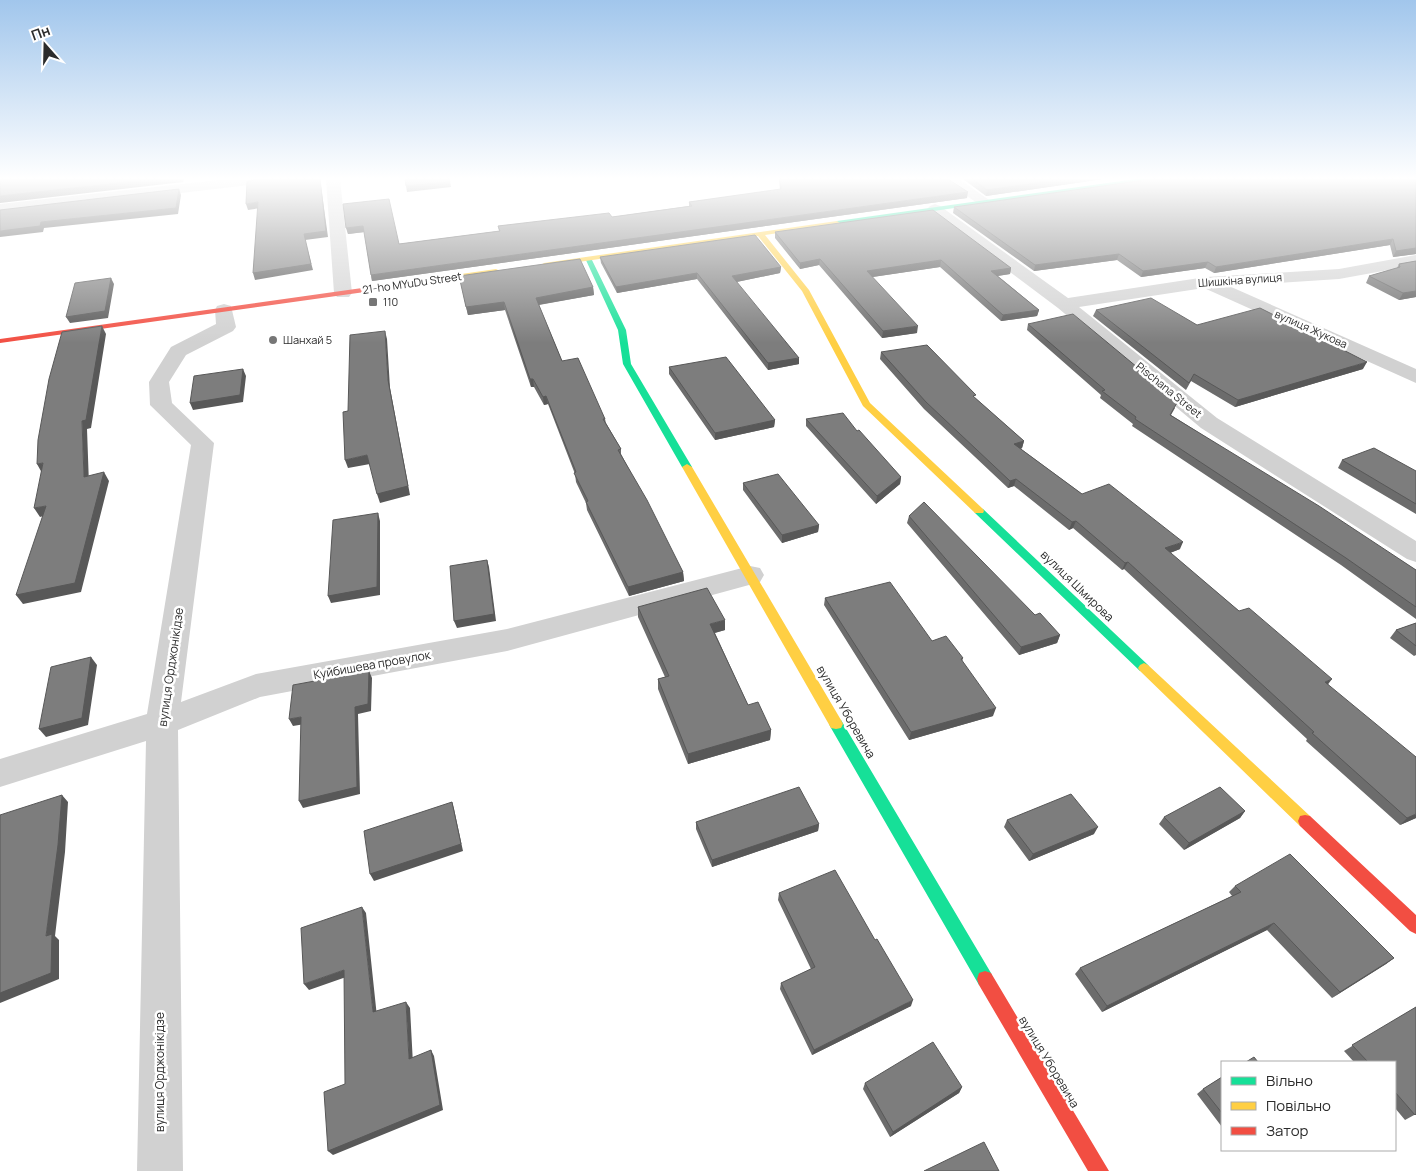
<svg xmlns="http://www.w3.org/2000/svg" width="1416" height="1171" viewBox="0 0 1416 1171" font-family="Manrope,sans-serif">
	<style>
		.lines { fill: none; stroke-linecap: round; stroke-linejoin: round }
		.street { fill: #d1d1d1; fill-rule: evenodd }
		.fast { fill: #16e098; fill-rule: evenodd }
		.slow { fill: #ffcf43; fill-rule: evenodd }
		.jam { fill: #f24e42; fill-rule: evenodd }
		.wall { fill: #6c6c6c }
		.shaded-wall { fill: #585858 }
		.building { fill: #7d7d7d; stroke: #585858 }
		.poi-dot { fill: #767676; stroke: #fff; stroke-width: 2 }
		.labels { text-anchor: middle; stroke-width: 5; stroke-linejoin: round; paint-order: stroke }
		.far-street-label { font-size: 11px; fill: #2c2c2c; stroke: #fff }
		.far-poi-label { font-size: 11px; fill: #2c2c2c; stroke: #fff; text-anchor: start }
		.street-label { font-size: 12px; fill: #2c2c2c; stroke: #fff }
	</style>
	<rect width="100%" height="100%" fill="#fff"/>
	<g class="lines">
		<path class="street" d="M227,179H274L267,183L0,214V204Z
			M326,179H340L352,293L349,297H337L334,293Z
			M942,179H959L992,202L985,206L980,205Z
			M935,204L940,206L1068,298L1206,277L1339,269L1416,255V265L1339,279L1229,286L1416,369V383L1204,288L1079,307L1217,418L1416,541V562L1407,559L1201,428L1058,308L930,212L927,209L930,206Z
			M224,304L231,306L236,327L233,331L186,355L169,382L172,403L214,443L181,702L256,674L507,629L750,566L760,568L764,575L760,582L507,651L260,697L178,730L183,1171H137L146,741L0,787V759L147,714L191,445L150,405L149,382L171,347L216,324L215,310L217,306Z"/>
		<path class="fast" d="M1136,179H1153L837,225L834,223L837,221Z
			M586,257L591,258L626,330L631,364L692,467L690,469L687,470L682,467L623,364L618,330L585,258Z
			M979,508L983,509L1148,665L1150,668L1148,671H1140L975,513L974,511L975,509Z
			M836,719L841,720L991,973L993,979L991,985L985,987L979,985L831,728L829,724L831,720Z"/>
		<path class="slow" d="M837,221L840,223L839,224L765,235L809,290L870,403L983,509L984,511L983,513H975L863,406L802,291L758,236L544,267L541,265L544,263Z
			M496,269L500,271L498,272L426,283L422,281L426,279Z
			M687,464L692,467L841,720L843,724L841,728L836,729L831,728L682,467Z
			M1144,663L1148,665L1310,816L1312,821L1310,826L1305,827L1300,826L1140,671L1138,668L1140,665Z"/>
		<path class="jam" d="M426,279H429V283L0,343V339Z
			M1305,815L1310,816L1416,915V934L1410,931L1300,826L1298,821L1300,816Z
			M985,971L991,973L1109,1171H1088L979,985L977,979L979,973Z"/>
	</g>
	<path class="wall" d="M779,179H948L967,198L372,281L371,275L364,232L348,234L343,204L399,244L499,231L498,226L612,217L689,206V202L780,190Z
		M963,179H1103L986,196Z
		M1416,179V254L1393,257L1390,245L1214,273L1205,268L1141,277L1117,260L1034,271L953,213L954,207Z
		M775,232L1011,268L1010,274L998,276L1039,310L1037,316L1001,321L940,267L872,277L917,333L882,338L819,265L800,269L775,238Z
		M600,257L781,267L780,273L736,282L799,364L768,370L697,279L617,293L601,263Z
		M1416,261V297L1399,300L1366,283L1369,276L1397,268L1399,264Z
		M459,276L593,287L594,295L539,305L562,361L605,419L606,423L621,449V454L683,572L684,581L629,596L587,510L586,503L576,482L575,474L548,404L544,405L534,387H531L505,310L468,315Z
		M1096,310L1197,325L1363,369L1235,407L1191,381L1186,390L1093,316Z
		M1028,324L1175,408L1171,415L1416,570V619L1341,565L1132,426L1133,424L1100,398L1101,395L1027,330Z
		M881,352L975,398L1024,441L1022,448L1021,449L1082,494L1180,549L1170,553L1239,611L1328,684L1416,818L1400,825L1306,741L1307,739L1124,569L1122,570L1073,528L1069,530L1014,486L1008,488L924,409L880,359Z
		M669,367L775,420L774,427L715,440L669,374Z
		M806,419L857,431L901,477L900,484L876,504L806,426Z
		M1342,460L1416,471V514L1338,468Z
		M743,483L819,525L818,532L782,543L743,490Z
		M909,516L1035,615L1060,635L1057,643L1019,655L907,523Z
		M825,598L932,641L963,658L962,662L993,716L909,740L824,605Z
		M638,607L725,630L715,633L748,705L771,730L770,740L688,764L658,689V679L665,677L638,617Z
		M1416,623V655L1414,656L1390,638L1396,630Z
		M1245,811L1240,818L1184,850L1159,824L1164,817Z
		M1007,820L1094,834L1029,861L1004,827Z
		M696,822L819,824L818,831L712,867L696,829Z
		M1235,886L1394,958L1386,964L1332,998L1267,930L1102,1012L1075,974L1080,968L1232,896L1229,892Z
		M779,893L911,1006L812,1055L780,989L781,983L811,969L778,900Z
		M1416,1007V1114L1405,1120L1395,1108V1062H1354L1344,1051Z
		M1222,1077V1127L1197,1094L1203,1089Z
		M865,1083L962,1087L959,1093L890,1137L863,1089Z"/>
	<path class="shaded-wall" d="M156,179H184L183,182L0,203V196Z
		M320,179L328,237L305,240L313,270L255,280L253,273L304,234Z
		M1065,179H1103L986,196L987,190Z
		M450,182L451,187L407,192L406,186Z
		M179,189L181,195L178,214L44,228L43,232L0,237V231L41,222Z
		M968,192L967,198L372,281L371,275Z
		M258,202L260,208L248,210L246,204Z
		M363,226L365,232L348,234L346,228Z
		M1393,239L1390,245L1214,273L1216,267Z
		M1416,248V254L1393,257L1396,251Z
		M1119,254L1117,260L1034,271L1035,265Z
		M820,259L819,265L800,269V263Z
		M941,260L940,267L866,278L867,271Z
		M1208,262L1205,268L1141,277L1143,271Z
		M781,267L780,273L732,283V276Z
		M1011,268L1010,274L990,277L991,271Z
		M697,273V279L617,293L616,287Z
		M111,278L114,284L108,318L70,323L66,317Z
		M593,287L594,295L537,305L536,298Z
		M1416,291V297L1399,300L1403,293Z
		M504,302L505,310L468,315L466,307Z
		M1039,310L1037,316L1001,321L1003,315Z
		M102,326L106,334L91,428L87,429L89,485L84,477L82,421Z
		M918,326L917,333L882,338L883,331Z
		M385,331L387,339L390,388L410,495L380,503L377,494L388,380Z
		M799,358V364L768,370V363Z
		M1367,362L1363,369L1235,407L1238,400Z
		M243,369L246,376L243,402L193,410L190,403Z
		M530,379H533L534,387H531Z
		M546,396L548,404L544,405L543,397Z
		M775,420L774,427L715,440V433Z
		M1024,441L1022,448L1012,451L1014,444Z
		M367,455L370,464L348,468L345,460Z
		M43,463L42,473L37,464Z
		M104,472L109,481L81,592L23,604L16,595Z
		M901,477L900,484L876,504L877,496Z
		M1016,479L1014,486L1008,488L1010,481Z
		M46,506L51,514L40,517L34,508Z
		M378,513L380,521V595L331,603L328,596Z
		M1076,521L1073,528L1069,530L1072,522Z
		M819,525L818,532L782,543V535Z
		M1183,542L1180,549L1162,556L1165,548Z
		M487,560L489,567L496,621L457,628L454,621Z
		M1128,562L1124,569L1122,570L1125,563Z
		M683,572L684,581L629,596L628,587Z
		M725,620V630L710,634V624Z
		M1060,635L1057,643L1019,655L1021,647Z
		M91,657L97,665L88,725L46,737L39,729Z
		M369,671L372,678L371,711L358,714L360,794L303,808L299,801L355,707Z
		M1332,679L1326,687L1325,682Z
		M996,708L993,716L909,740L911,732Z
		M301,717L305,724L293,726L289,719Z
		M771,730L770,740L688,764V754Z
		M62,795L68,802L65,852L55,936L59,940V979L0,1003V993L46,936Z
		M452,802L454,809L463,851L374,881L370,874Z
		M1245,811L1240,818L1184,850L1189,843Z
		M1416,814V818L1400,825L1407,818Z
		M819,824L818,831L712,867V860Z
		M1098,827L1094,834L1029,861L1033,854Z
		M362,907L366,913L377,1017L373,1012Z
		M1274,923L1267,930L1102,1012L1107,1006Z
		M1394,958L1386,964L1332,998L1340,992Z
		M344,970L349,976L309,990L304,984Z
		M913,1000L911,1006L812,1055L814,1050Z
		M406,1002L410,1008L413,1064L409,1059Z
		M431,1050L434,1056L443,1110L333,1155L328,1151Z
		M962,1087L959,1093L890,1137L893,1132Z"/>
	<path class="building" d="M0,179H156L0,196Z
		M265,179H320L326,231L304,234L311,264L253,273L258,202L246,204L247,181Z
		M405,179H449L450,182L406,186Z
		M780,179H948L968,192L371,275L363,226L346,228L343,204L389,199L399,244L500,231L498,226L609,213L612,217L692,206L689,202L781,189Z
		M972,179H1065L987,190Z
		M1152,179H1416V248L1396,251L1393,239L1216,267L1208,262L1143,271L1119,254L1035,265L954,207Z
		M179,189L176,208L41,222L40,226L0,231V210Z
		M933,210L1011,268L991,271L1039,310L1003,315L941,260L867,271L918,326L883,331L820,259L800,263L775,232Z
		M755,235L781,267L732,276L799,358L768,363L697,273L616,287L600,257Z
		M580,259L593,287L536,298L562,361L578,358L605,419H603L621,449L618,450L647,500L683,572L628,587L586,502L588,501L574,473L576,472L546,396L543,397L533,379H530L504,302L466,307L459,276Z
		M1416,261V291L1403,293L1369,276L1400,267L1399,264Z
		M111,278L105,311L66,317L75,283Z
		M1151,298L1197,325L1260,308L1367,362L1238,400L1194,374L1189,383L1096,310Z
		M1073,314L1178,401L1170,415L1319,506L1416,570V607L1346,558L1135,419L1136,417L1102,391L1105,390L1028,324Z
		M102,326L86,420L82,421L84,477L104,472L75,583L16,595L46,506L34,508L43,463L37,464L38,440L49,379L62,332Z
		M385,331L388,380L408,486L377,494L367,455L345,460L343,412L348,411L350,335Z
		M927,345L976,395L973,396L1024,441L1014,444L1082,494L1109,484L1183,542L1165,548L1239,611L1249,608L1332,679L1325,682L1416,757V814L1407,818L1312,733L1314,732L1128,562L1125,563L1076,521L1072,522L1016,479L1010,481L926,402L881,352Z
		M726,357L775,420L715,433L669,367Z
		M243,369L240,395L190,403L194,376Z
		M843,413L857,431L859,430L901,477L877,496L806,419Z
		M1374,448L1416,471V504L1342,460Z
		M778,474L819,525L782,535L743,483Z
		M924,502L1035,615L1040,613L1060,635L1021,647L909,516Z
		M378,513L377,587L328,596L333,520Z
		M487,560L494,614L454,621L450,566Z
		M890,582L932,641L946,636L963,658L961,659L996,708L911,732L825,598Z
		M707,588L725,620L710,624L748,705L758,702L771,730L688,754L658,679L669,676L638,607Z
		M1416,623V646L1396,630Z
		M91,657L82,718L39,729L51,667Z
		M369,671L368,704L355,707L357,787L299,801L301,717L289,719L293,685Z
		M799,787L819,824L712,860L696,822Z
		M1220,787L1245,811L1189,843L1164,817Z
		M1071,794L1098,827L1033,854L1007,820Z
		M62,795L58,845L46,936L52,934L51,973L0,993V815Z
		M452,802L461,844L370,874L364,831Z
		M1290,854L1394,958L1340,992L1274,923L1107,1006L1080,968L1241,892L1235,886Z
		M835,870L875,940L877,939L913,1000L814,1050L781,983L815,967L779,893Z
		M362,907L373,1012L406,1002L409,1059L431,1050L440,1105L328,1151L324,1092L345,1084L344,970L304,984L301,928Z
		M1416,1007V1114L1415,1115L1395,1092V1062H1368L1352,1045Z
		M933,1042L962,1087L893,1132L865,1083Z
		M1254,1057L1258,1062H1246Z
		M1222,1077V1113L1203,1089Z
		M984,1142L999,1171H924Z"/>
	<linearGradient id="sky" x2="0" y2="1"><stop stop-color="#a1c6ec"/><stop offset="0.52" stop-color="#fff"/><stop offset="1" stop-color="#fff" stop-opacity="0"/></linearGradient>
	<rect width="1416" height="343" fill="url(#sky)"/>
	<g class="poi-dot">
		<rect x="368" y="297" width="10" height="10" rx="2.5"/>
		<circle cx="273" cy="340" r="5"/>
	</g>
	<g class="labels">
		<g class="far-street-label">
			<text transform="translate(1240 280) rotate(-4)" y="4">Шишкіна вулиця</text>
			<text transform="translate(412 283) rotate(-8)" y="4">21-ho MYuDu Street</text>
			<text transform="translate(1311 329) rotate(24)" y="4">вулиця Жукова</text>
			<text transform="translate(1169 390) rotate(39)" y="4">Pischana Street</text>
		</g>
		<g class="far-poi-label">
			<text x="383" y="306">110</text>
			<text x="283" y="344">Шанхай 5</text>
		</g>
		<g class="street-label">
			<text transform="translate(1077 586) rotate(44)" y="4">вулиця Шмирова</text>
			<text transform="translate(372 665) rotate(-10)" y="4">Куйбишева провулок</text>
			<text transform="translate(171 667) rotate(-82)" y="4">вулиця Орджонікідзе</text>
			<text transform="translate(846 712) rotate(60)" y="4">вулиця Уборевича</text>
			<text transform="translate(1049 1062) rotate(59)" y="4">вулиця Уборевича</text>
			<text transform="translate(160 1072) rotate(-90)" y="4">вулиця Орджонікідзе</text>
		</g>
	</g>
	<rect x="1221" y="1061" width="175" height="90" fill="#ffffff" stroke="#ababab"/>
	<rect x="1231" y="1077" width="25" height="8" fill="#16e098" stroke="#ababab"/>
	<text x="1266" y="1086" font-size="15" fill="#2c2c2c">Вільно</text>
	<rect x="1231" y="1102" width="25" height="8" fill="#ffcf43" stroke="#ababab"/>
	<text x="1266" y="1111" font-size="15" fill="#2c2c2c">Повільно</text>
	<rect x="1231" y="1127" width="25" height="8" fill="#f24e42" stroke="#ababab"/>
	<text x="1266" y="1136" font-size="15" fill="#2c2c2c">Затор</text>
	<g transform="translate(45 45) rotate(340)" stroke="#ffffff" stroke-width="4" paint-order="stroke">
	<path d="M0-4L9 19L0 12L-9 19Z" fill="#2c2c2c"/>
	<text y="-8" font-size="14" font-weight="bold" text-anchor="middle" fill="#2c2c2c">Пн</text>
	</g>
</svg>
